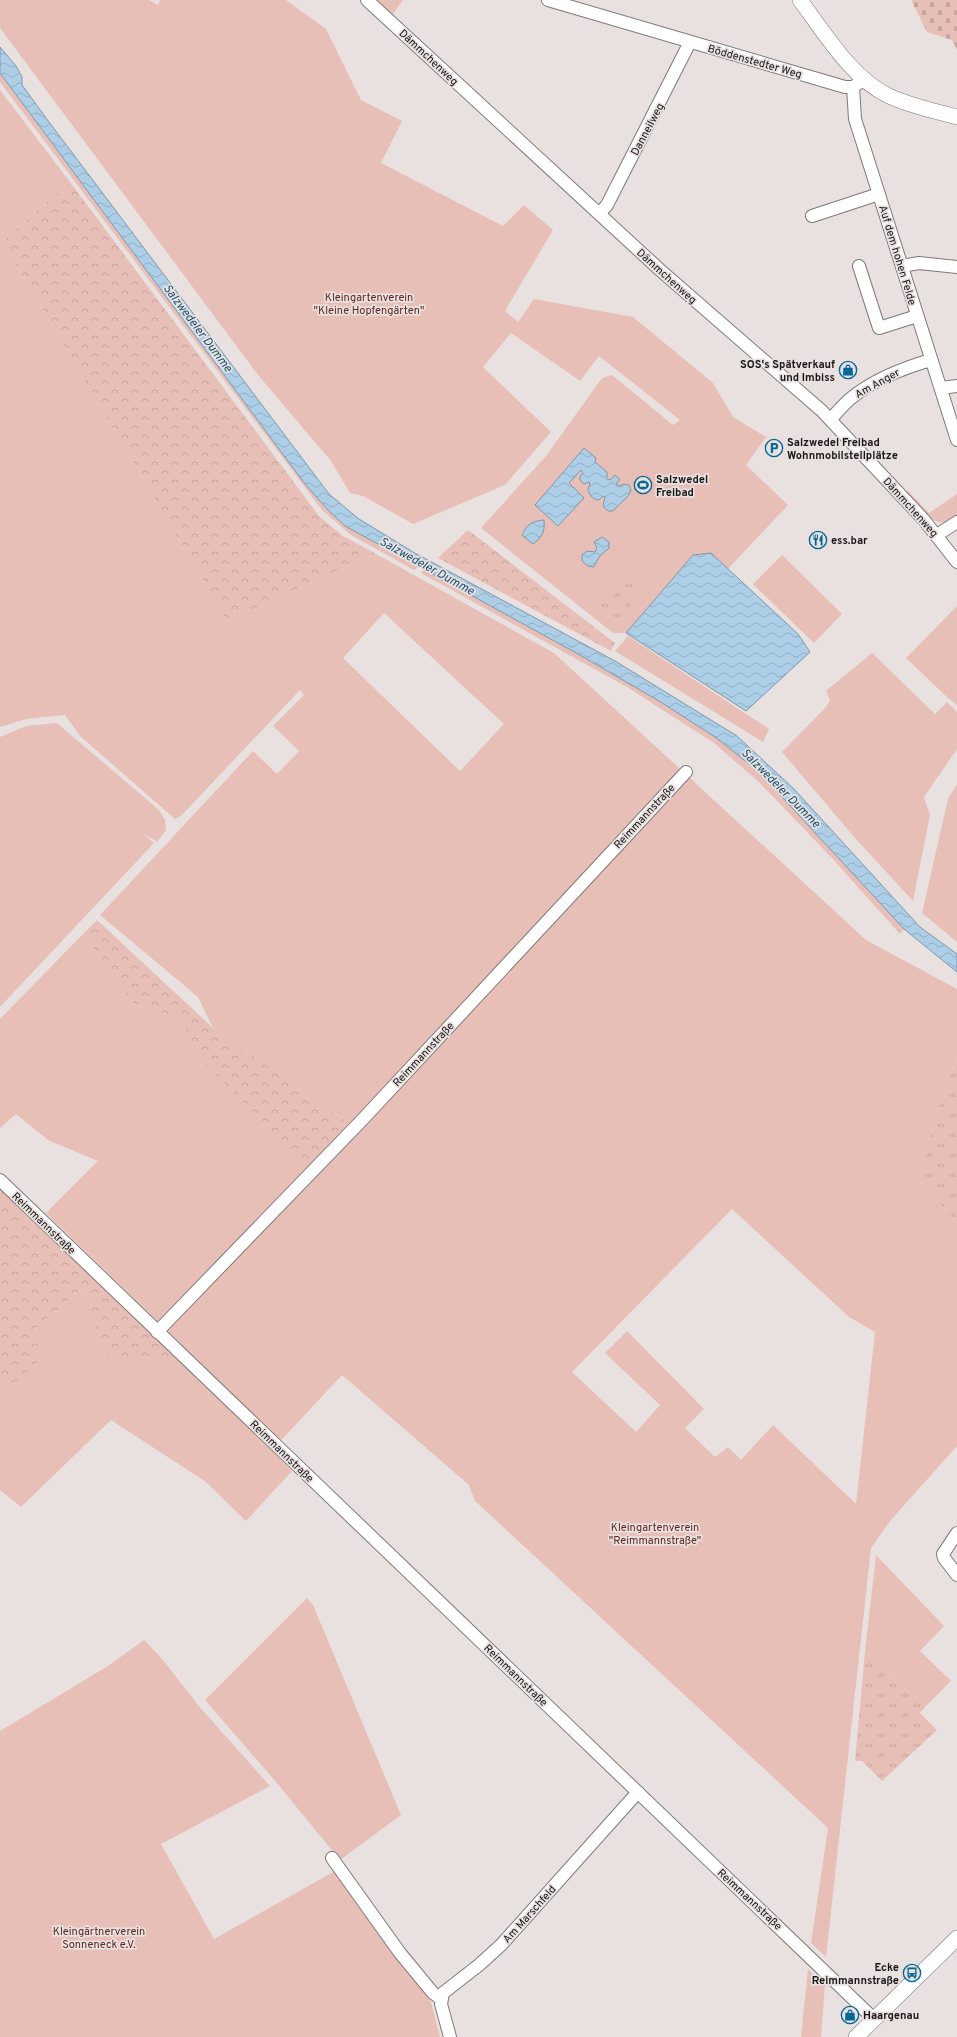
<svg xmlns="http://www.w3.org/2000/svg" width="957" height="2037" viewBox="0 0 957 2037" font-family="Overpass,sans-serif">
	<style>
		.green { fill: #e8bfb7; fill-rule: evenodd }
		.forest { fill: url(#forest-crowns) }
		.cemetery { fill: url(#cemetery-stones) }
		.park { fill: url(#park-tufts) }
		.water { fill: url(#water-waves); stroke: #8097a8 }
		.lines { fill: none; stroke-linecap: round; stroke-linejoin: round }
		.minor-casing { stroke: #7f7978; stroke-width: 14 }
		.tertiary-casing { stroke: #7f7978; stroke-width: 16 }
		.minor { stroke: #fff; stroke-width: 12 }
		.tertiary { stroke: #fff; stroke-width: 15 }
		.labels { text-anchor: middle; stroke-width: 3.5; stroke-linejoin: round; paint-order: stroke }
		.street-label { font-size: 11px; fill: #191716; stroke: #e8e1e0 }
		.park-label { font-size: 11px; fill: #5e2820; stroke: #e8e1e0 }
		.poi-label { font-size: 11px; font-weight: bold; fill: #191716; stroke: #e8e1e0; text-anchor: start }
		.water-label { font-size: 12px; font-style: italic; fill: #165172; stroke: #e8e1e0 }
	</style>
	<defs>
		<pattern id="forest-crowns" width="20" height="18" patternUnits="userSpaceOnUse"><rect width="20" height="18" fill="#e8bfb7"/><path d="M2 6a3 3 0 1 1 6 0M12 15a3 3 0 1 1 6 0" fill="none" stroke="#c6a39d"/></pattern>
		<pattern id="cemetery-stones" width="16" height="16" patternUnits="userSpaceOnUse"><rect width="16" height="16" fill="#e8bfb7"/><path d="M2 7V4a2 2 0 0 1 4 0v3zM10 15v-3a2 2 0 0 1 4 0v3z" fill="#c6a39d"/></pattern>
		<pattern id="park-tufts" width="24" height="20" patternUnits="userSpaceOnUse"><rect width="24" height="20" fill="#e8bfb7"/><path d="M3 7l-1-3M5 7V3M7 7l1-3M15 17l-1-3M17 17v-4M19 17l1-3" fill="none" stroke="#c6a39d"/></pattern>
		<pattern id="water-waves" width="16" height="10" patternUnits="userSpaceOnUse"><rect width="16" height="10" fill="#accee7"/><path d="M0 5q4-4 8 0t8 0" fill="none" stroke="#93b0c5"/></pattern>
	</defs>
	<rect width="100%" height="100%" fill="#e8e1e0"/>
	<path class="green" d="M0,0H149L158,5L160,0H286L326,29L361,100L402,121L381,163L503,226L524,205L553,230L505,311L518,322L534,299L633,317L713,383L733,417L766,437L746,465L788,505L728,569L711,553L693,555L626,633H613L481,528L546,456L602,378L612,375L673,425L680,420L599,356L580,381L511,333L483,367L551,432L505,485L413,524L363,496L350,493L331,461L258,375L0,28Z
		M373,0H403L391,17Z
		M0,73L305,484L376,544L418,567L414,570L351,535L322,510L0,82Z
		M0,90L70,182L2,241L227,621L376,554L554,653L866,940L957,989V1058L942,1093L917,1178L957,1223V1446L890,1521L871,1548L826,1957L811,1943L828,1828L475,1501L469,1485L342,1375L272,1450L292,1471L246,1521L206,1482L111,1420L21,1507L0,1490V1379L14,1384L34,1330L84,1287L94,1324L173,1353L181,1344L46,1213L98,1161L48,1140L16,1114L0,1128V1019L83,934L134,1005L185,1019L356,1128L213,1028L198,997L100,915L253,751L277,774L299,751L273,726L304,695L300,690L181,816L175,819L80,736L65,715L26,719L0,727ZM384,613L504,724L460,771L343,658ZM732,1209L849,1317L875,1332L856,1504L773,1425L741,1460L728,1447L715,1457L685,1428L704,1409L627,1331L605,1353L660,1405L636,1432L572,1372Z
		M908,491L929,513L957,494V519C933,531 921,509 905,493Z
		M782,555L842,614L814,643L753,584Z
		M424,569L578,654L659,701L715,737L758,771L904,929L900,934L831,857L759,782L714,743L627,687L421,573Z
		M957,606V705L948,698L906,658Z
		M628,636L769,729L763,742L615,651Z
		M872,653L935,714L947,702L957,712V749L924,797L930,815L913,901L854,837L782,752L826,707L830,700L826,691Z
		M57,723L159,810L165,820L166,830L157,842L143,833L154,843L0,1007V737L26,726Z
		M957,784V942L922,913L948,799Z
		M876,1555L944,1626L920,1651L951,1681L925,1707L865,1651Z
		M307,1598L313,1605L401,1815L340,1860L276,1782L205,1700Z
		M144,1640L163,1660L198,1705L270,1786L161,1844L214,1939L335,1871L431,2002L440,2037H0V1731L108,1666Z
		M808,1969L825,1985L821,2037H801Z"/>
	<path class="forest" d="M70,182L319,516L343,536L376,554L227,621L2,241Z
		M468,530L615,643L611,651L438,558Z
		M97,920L213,1028L356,1128L313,1172L188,1047L185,1019L134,1005L83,934Z
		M0,1187L173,1353L160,1362L108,1356L93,1321L84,1287L34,1330L41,1360L14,1384L0,1379Z"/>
	<path class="cemetery" d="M911,0H957V50L952,40L927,32Z"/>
	<path class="park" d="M627,568L647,583L618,622L598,607Z
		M957,1058V1223L917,1178L942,1093Z
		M865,1651L925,1707L920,1713L937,1730L882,1781L862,1761H855Z"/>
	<path class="water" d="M0,47L16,66L22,77V85L46,118L329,494L359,519L413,552L615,661L737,736L794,789L920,927L957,954V972L904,929L758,771L715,737L659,701L578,654L345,526L328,510L305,484L0,73Z
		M584,448L596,458L595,462L607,472V479L610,480L615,475L620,479L616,484L619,486L624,484L629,485L631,490L629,495L613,511H608L603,506L605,497L603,496L599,500C592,499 589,495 588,488L590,485L589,482L584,484L580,480V476L583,473L581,470L569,483L584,498L558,526L535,505Z
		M544,520C545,533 542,537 533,544L522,535C527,524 532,521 544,520Z
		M602,537L609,542V548L599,557L594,567L588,566L582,561V555L587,551L595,552L597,548L594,542Z
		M711,553L798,634L810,652L746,711L626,633L693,555Z"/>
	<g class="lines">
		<defs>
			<path id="minor" d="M367,0L660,270L822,411L924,520L957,562
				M548,0L845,87H853L859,83
				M853,87L855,119L957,440
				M599,214L607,205L690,42
				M812,216L879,194
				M859,266L879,328L917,316
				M902,266L919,263L957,267
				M941,388L957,386
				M831,419C837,412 843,405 850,399C873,380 903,368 931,360
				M937,535L957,522
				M0,1180L874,2019
				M157,1332L363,1119L686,772
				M957,1533L943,1554L944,1558L957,1575
				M332,1858L400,1953L433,1993L441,1999
				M450,2037L441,2004L443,1993L479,1965L501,1945L638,1792"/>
			<path id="tertiary" d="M800,0C824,32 852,79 889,96C910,106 935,111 957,117
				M856,2037L957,1938"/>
		</defs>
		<use href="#minor" class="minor-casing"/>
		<use href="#tertiary" class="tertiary-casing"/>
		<use href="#minor" class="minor"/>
		<use href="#tertiary" class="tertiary"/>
	</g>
	<defs>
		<symbol id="shop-ring" viewBox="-11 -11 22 22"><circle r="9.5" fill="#e8e1e0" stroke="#046796" stroke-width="1.5"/><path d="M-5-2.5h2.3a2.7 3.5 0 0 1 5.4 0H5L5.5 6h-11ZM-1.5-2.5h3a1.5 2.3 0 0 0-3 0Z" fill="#046796"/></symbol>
		<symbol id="parking-ring" viewBox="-11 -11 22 22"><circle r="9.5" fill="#e8e1e0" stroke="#046796" stroke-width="1.5"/><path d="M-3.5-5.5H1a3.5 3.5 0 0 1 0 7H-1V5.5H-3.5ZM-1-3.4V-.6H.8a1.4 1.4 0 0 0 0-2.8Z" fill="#046796"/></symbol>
		<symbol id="stadium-ring" viewBox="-11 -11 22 22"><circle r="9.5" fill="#e8e1e0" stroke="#046796" stroke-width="1.5"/><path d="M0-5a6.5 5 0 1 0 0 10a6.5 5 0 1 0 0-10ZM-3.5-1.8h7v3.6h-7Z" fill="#046796"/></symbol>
		<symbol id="restaurant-ring" viewBox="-11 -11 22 22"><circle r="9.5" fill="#e8e1e0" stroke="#046796" stroke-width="1.5"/><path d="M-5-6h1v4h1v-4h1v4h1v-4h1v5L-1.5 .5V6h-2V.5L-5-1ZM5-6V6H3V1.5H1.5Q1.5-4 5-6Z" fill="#046796"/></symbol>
		<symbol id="bus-ring" viewBox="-11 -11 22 22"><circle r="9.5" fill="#e8e1e0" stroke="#046796" stroke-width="1.5"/><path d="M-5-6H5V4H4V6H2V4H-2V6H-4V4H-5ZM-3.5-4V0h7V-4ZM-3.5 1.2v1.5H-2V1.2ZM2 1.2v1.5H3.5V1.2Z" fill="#046796"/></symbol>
	</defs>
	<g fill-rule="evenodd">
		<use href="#shop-ring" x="838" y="360" width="20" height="20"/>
		<use href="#parking-ring" x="764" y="438" width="20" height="20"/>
		<use href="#stadium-ring" x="633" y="475" width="20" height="20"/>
		<use href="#restaurant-ring" x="808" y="530" width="20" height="20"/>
		<use href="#bus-ring" x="902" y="1963" width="20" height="20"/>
		<use href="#shop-ring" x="840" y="2005" width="20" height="20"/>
	</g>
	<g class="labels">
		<g class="street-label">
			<text transform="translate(429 57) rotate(43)" y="4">Dämmchenweg</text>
			<text transform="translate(755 61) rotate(16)" y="4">Böddenstedter Weg</text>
			<text transform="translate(647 129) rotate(-62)" y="4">Danneilweg</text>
			<text transform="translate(898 255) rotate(73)" y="4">Auf dem hohen Felde</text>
			<text transform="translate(667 276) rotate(42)" y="4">Dämmchenweg</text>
			<text transform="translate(877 383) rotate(-29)" y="4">Am Anger</text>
			<text transform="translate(911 507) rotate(48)" y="4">Dämmchenweg</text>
			<text transform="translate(644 816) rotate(-47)" y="4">Reimmannstraße</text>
			<text transform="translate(423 1054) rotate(-47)" y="4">Reimmannstraße</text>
			<text transform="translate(44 1223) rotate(44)" y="4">Reimmannstraße</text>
			<text transform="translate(282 1451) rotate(44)" y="4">Reimmannstraße</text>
			<text transform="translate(516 1675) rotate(44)" y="4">Reimmannstraße</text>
			<text transform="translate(750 1899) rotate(43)" y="4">Reimmannstraße</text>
			<text transform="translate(529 1914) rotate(-48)" y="4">Am Marschfeld</text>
		</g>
		<g class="park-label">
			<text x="369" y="301">Kleingartenverein<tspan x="369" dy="13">"Kleine Hopfengärten"</tspan></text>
			<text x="655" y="1531">Kleingartenverein<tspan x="655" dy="13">"Reimmannstraße"</tspan></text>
			<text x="99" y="1935">Kleingärtnerverein<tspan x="99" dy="13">Sonneneck e.V.</tspan></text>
		</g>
		<g class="poi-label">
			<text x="835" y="368" text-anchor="end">SOS's Spätverkauf<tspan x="835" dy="13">und Imbiss</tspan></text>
			<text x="787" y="446">Salzwedel Freibad<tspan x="787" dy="13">Wohnmobilstellplätze</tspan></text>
			<text x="656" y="483">Salzwedel<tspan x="656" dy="13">Freibad</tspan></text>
			<text x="831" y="544">ess.bar</text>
			<text x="899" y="1971" text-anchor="end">Ecke<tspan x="899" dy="13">Reimmannstraße</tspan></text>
			<text x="863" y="2019">Haargenau</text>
		</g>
		<g class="water-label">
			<text transform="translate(198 328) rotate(53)" y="4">Salzwedeler Dumme</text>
			<text transform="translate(427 566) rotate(29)" y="4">Salzwedeler Dumme</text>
			<text transform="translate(781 788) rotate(45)" y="4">Salzwedeler Dumme</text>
		</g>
	</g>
</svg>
